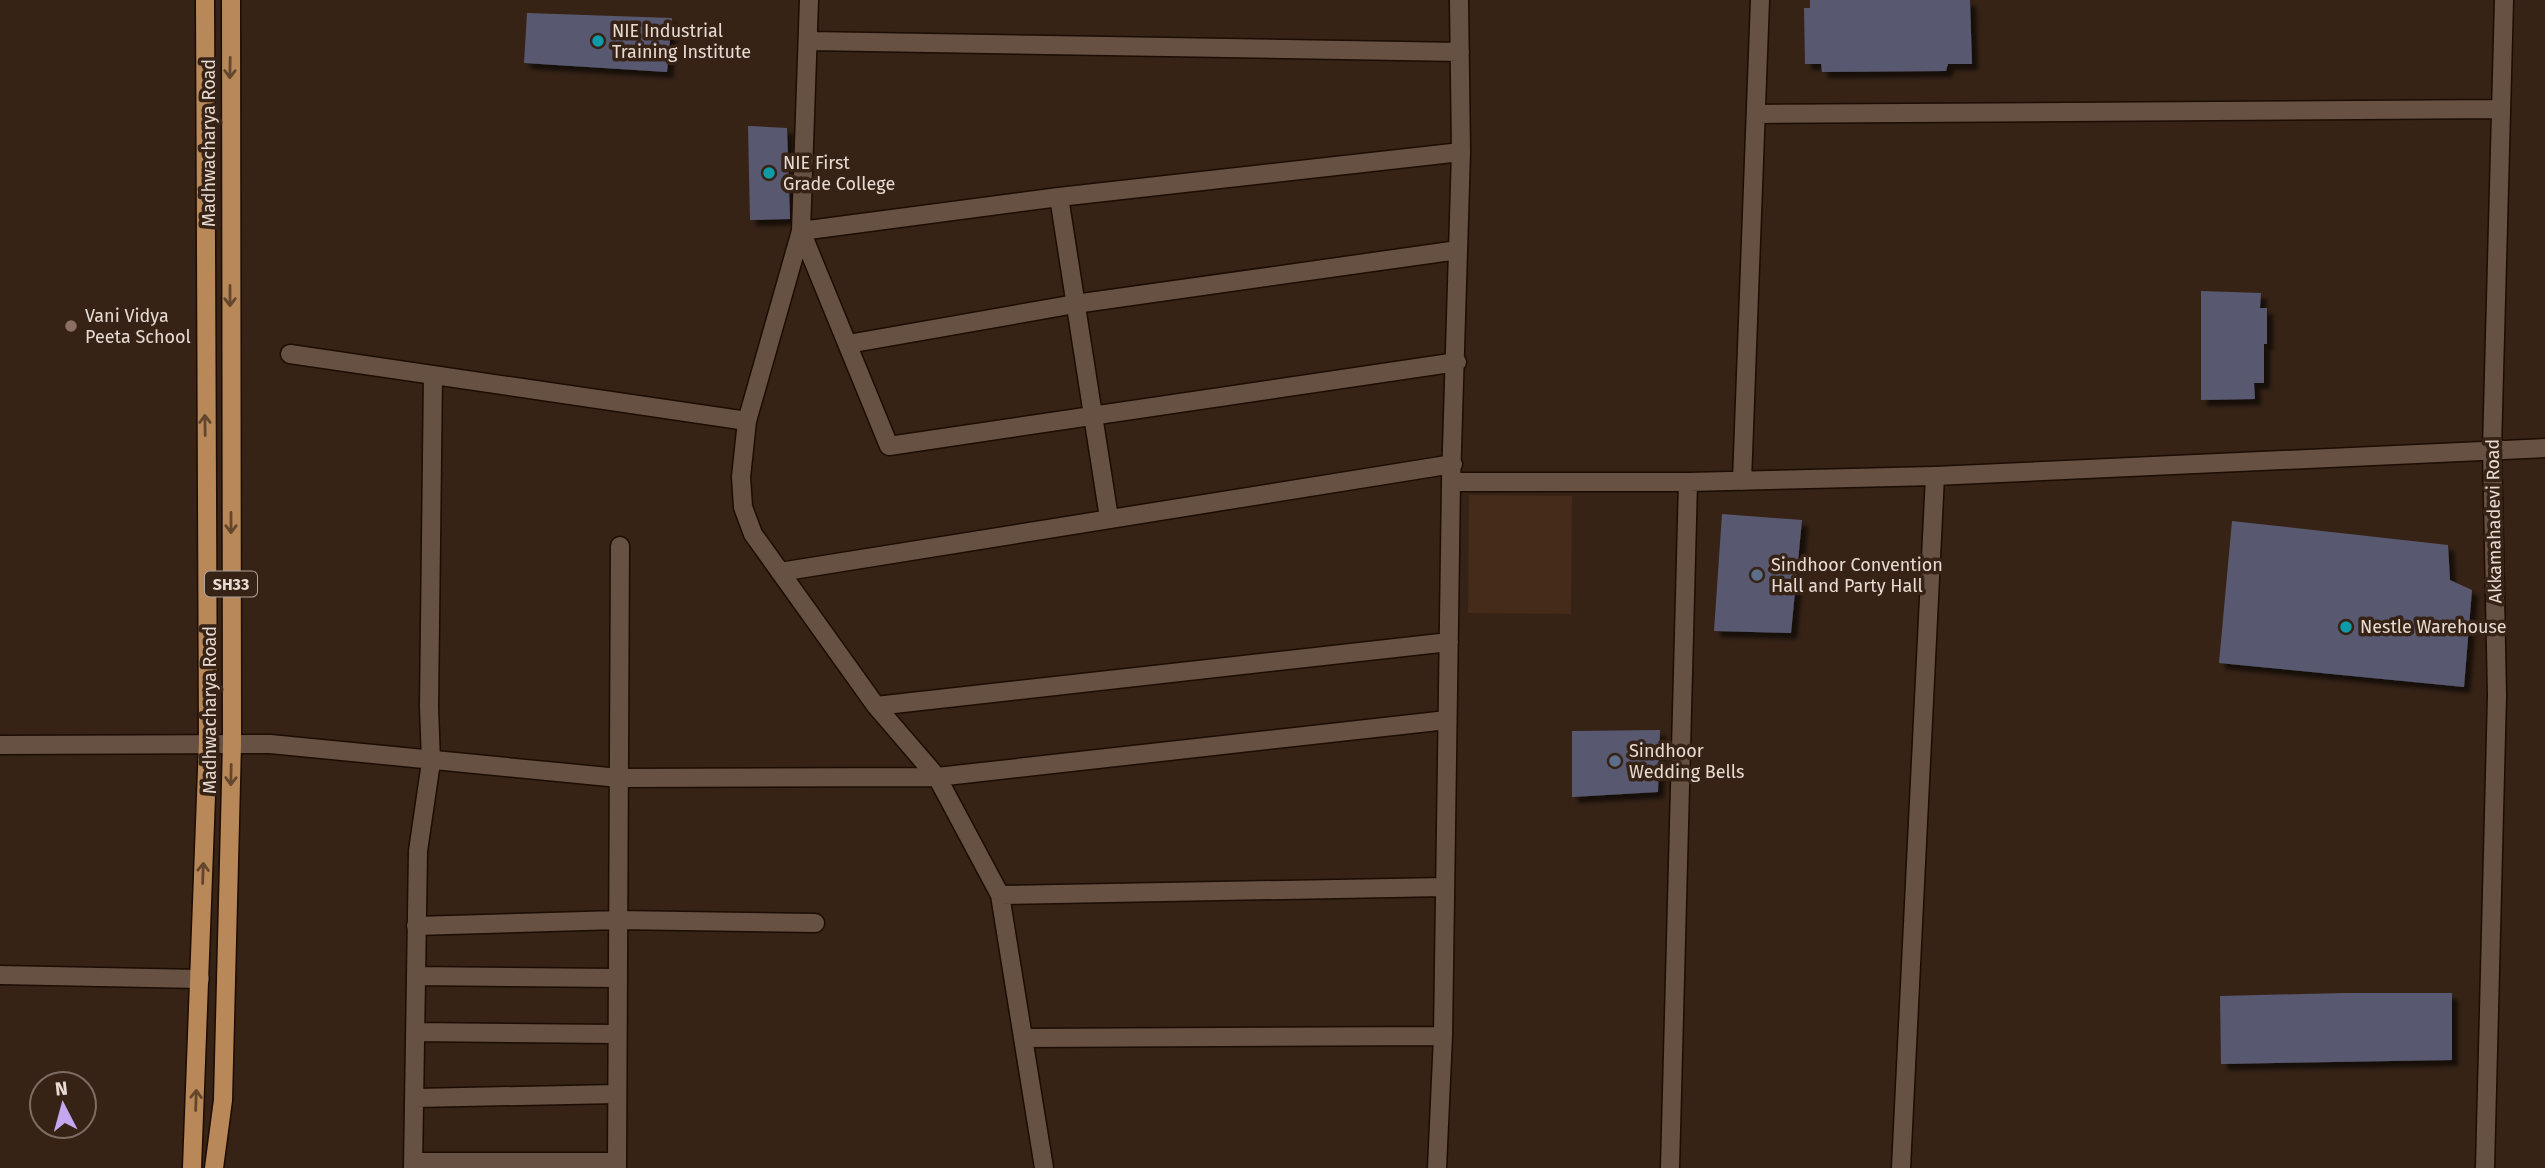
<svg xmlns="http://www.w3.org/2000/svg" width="2545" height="1168" viewBox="0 0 2545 1168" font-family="'Fira Sans',sans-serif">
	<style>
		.built { fill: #442b1a }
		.building { fill: #585970; filter: url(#shadow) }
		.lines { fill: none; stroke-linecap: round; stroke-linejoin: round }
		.minor-casing { stroke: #1d0c02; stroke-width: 21 }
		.primary-casing { stroke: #1d0c02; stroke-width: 21 }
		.minor { stroke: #675143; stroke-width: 18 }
		.primary { stroke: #b98858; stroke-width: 18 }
		.oneway { stroke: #64462d }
		.culture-dot { fill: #0f9aa8; stroke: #362316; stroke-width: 2.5 }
		.education-dot { fill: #8d6e63; stroke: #362316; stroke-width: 2.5 }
		.service-dot { fill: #5c6f8a; stroke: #362316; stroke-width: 2.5 }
		.labels { text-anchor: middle; stroke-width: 7; stroke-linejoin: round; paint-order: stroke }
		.shield { fill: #362316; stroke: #b3a49a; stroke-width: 2 }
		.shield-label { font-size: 16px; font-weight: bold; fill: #e8dbd3 }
		.poi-label { font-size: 18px; fill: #e8dbd3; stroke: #362316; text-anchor: start }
		.street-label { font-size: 18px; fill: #e8dbd3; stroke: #362316 }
	</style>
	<defs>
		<filter id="shadow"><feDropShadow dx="6" dy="6" stdDeviation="2" flood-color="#0009"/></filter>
	</defs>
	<rect width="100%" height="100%" fill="#362316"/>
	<path class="built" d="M1469,495L1572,496L1571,614L1468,613Z"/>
	<path class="building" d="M1810,0H1970L1972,64H1948L1946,71L1822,72L1821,64H1805L1804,8H1810Z
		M527,13L672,18L667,72L524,63Z
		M748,126L787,128L790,219L750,220Z
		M2201,291L2261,293L2260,308H2267V344H2264V383H2254L2255,399L2201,400Z
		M1722,514L1802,520L1791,633L1714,631Z
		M2232,521L2448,545L2450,580L2472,590L2464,687L2219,663Z
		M1660,730L1658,792L1572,797V731Z
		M2346,993H2452V1060L2221,1064L2220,996Z"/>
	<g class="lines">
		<defs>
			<path id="minor" d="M809,0L801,231L747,421L741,477L743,507L753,534L876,706L937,777L1000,895L1044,1168
				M809,41L1460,52
				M1756,114L2501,109
				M1059,197L1109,518
				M801,231L889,446L1457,362
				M801,231L1059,197L1461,152
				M848,344L1075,304L1458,250
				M290,354L747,421
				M1742,481L1760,0
				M1451,482H1688L1935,476L2545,448
				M780,572L1453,464
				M876,706L1449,642
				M0,745L270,744L619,778L937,777L1447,720
				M1000,895L1445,887
				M416,926L618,920L815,923
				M0,975L200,979
				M416,976L618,978
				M415,1032L617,1034
				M1023,1038L1443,1036
				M415,1098L617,1094
				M414,1162H617
				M413,1168L418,851L431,762L429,707L433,375
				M617,1168L620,546
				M1437,1168L1443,1036L1451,482L1461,152L1459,0
				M1670,1168L1688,482
				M1901,1168L1935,476
				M2485,1168L2497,695L2492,449L2504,0"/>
			<path id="primary" d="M192,1168L208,743L205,0
				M214,1168L223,1100L232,743L231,0"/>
		</defs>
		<use href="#minor" class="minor-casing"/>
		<use href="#primary" class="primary-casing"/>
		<use href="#minor" class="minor"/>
		<use href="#primary" class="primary"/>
	</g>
	<defs><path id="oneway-shaft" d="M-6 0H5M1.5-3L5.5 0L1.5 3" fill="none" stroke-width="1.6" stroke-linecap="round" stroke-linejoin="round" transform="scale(1.75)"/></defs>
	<g class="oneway">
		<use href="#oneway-shaft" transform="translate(230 68) rotate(91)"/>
		<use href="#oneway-shaft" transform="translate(230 296) rotate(90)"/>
		<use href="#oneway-shaft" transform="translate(205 425) rotate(-91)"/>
		<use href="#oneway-shaft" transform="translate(231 523) rotate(90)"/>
		<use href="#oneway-shaft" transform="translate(231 775) rotate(91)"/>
		<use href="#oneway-shaft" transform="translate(203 873) rotate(-88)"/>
		<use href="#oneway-shaft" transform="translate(196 1100) rotate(-88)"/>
	</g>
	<g class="culture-dot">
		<circle cx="598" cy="41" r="7"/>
		<circle cx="769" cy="173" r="7"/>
		<circle cx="2346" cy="627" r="7"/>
	</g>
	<circle class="education-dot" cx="71" cy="326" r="7"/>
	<g class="service-dot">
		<circle cx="1757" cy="575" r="7"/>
		<circle cx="1615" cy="761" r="7"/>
	</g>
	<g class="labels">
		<rect class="shield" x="205" y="571.5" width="52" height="25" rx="5"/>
		<g class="shield-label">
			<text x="231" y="590">SH33</text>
		</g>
		<g class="poi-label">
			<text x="612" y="37">NIE Industrial<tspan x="612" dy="21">Training Institute</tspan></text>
			<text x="783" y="169">NIE First<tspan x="783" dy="21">Grade College</tspan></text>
			<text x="85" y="322">Vani Vidya<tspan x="85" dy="21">Peeta School</tspan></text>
			<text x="1771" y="571">Sindhoor Convention<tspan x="1771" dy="21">Hall and Party Hall</tspan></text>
			<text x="2360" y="633">Nestle Warehouse</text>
			<text x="1629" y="757">Sindhoor<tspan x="1629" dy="21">Wedding Bells</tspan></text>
		</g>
		<g class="street-label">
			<text transform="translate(209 143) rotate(-90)" y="6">Madhwacharya Road</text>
			<text transform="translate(2494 521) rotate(-91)" y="6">Akkamahadevi Road</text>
			<text transform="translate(210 710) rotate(-90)" y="6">Madhwacharya Road</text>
		</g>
	</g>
	<g transform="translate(63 1105) rotate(354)"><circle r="33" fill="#362316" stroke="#7d6d62" stroke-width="2"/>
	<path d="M0-5L12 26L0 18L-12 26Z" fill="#c4a7f1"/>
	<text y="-10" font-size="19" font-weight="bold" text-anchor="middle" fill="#e8dbd3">N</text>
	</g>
</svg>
